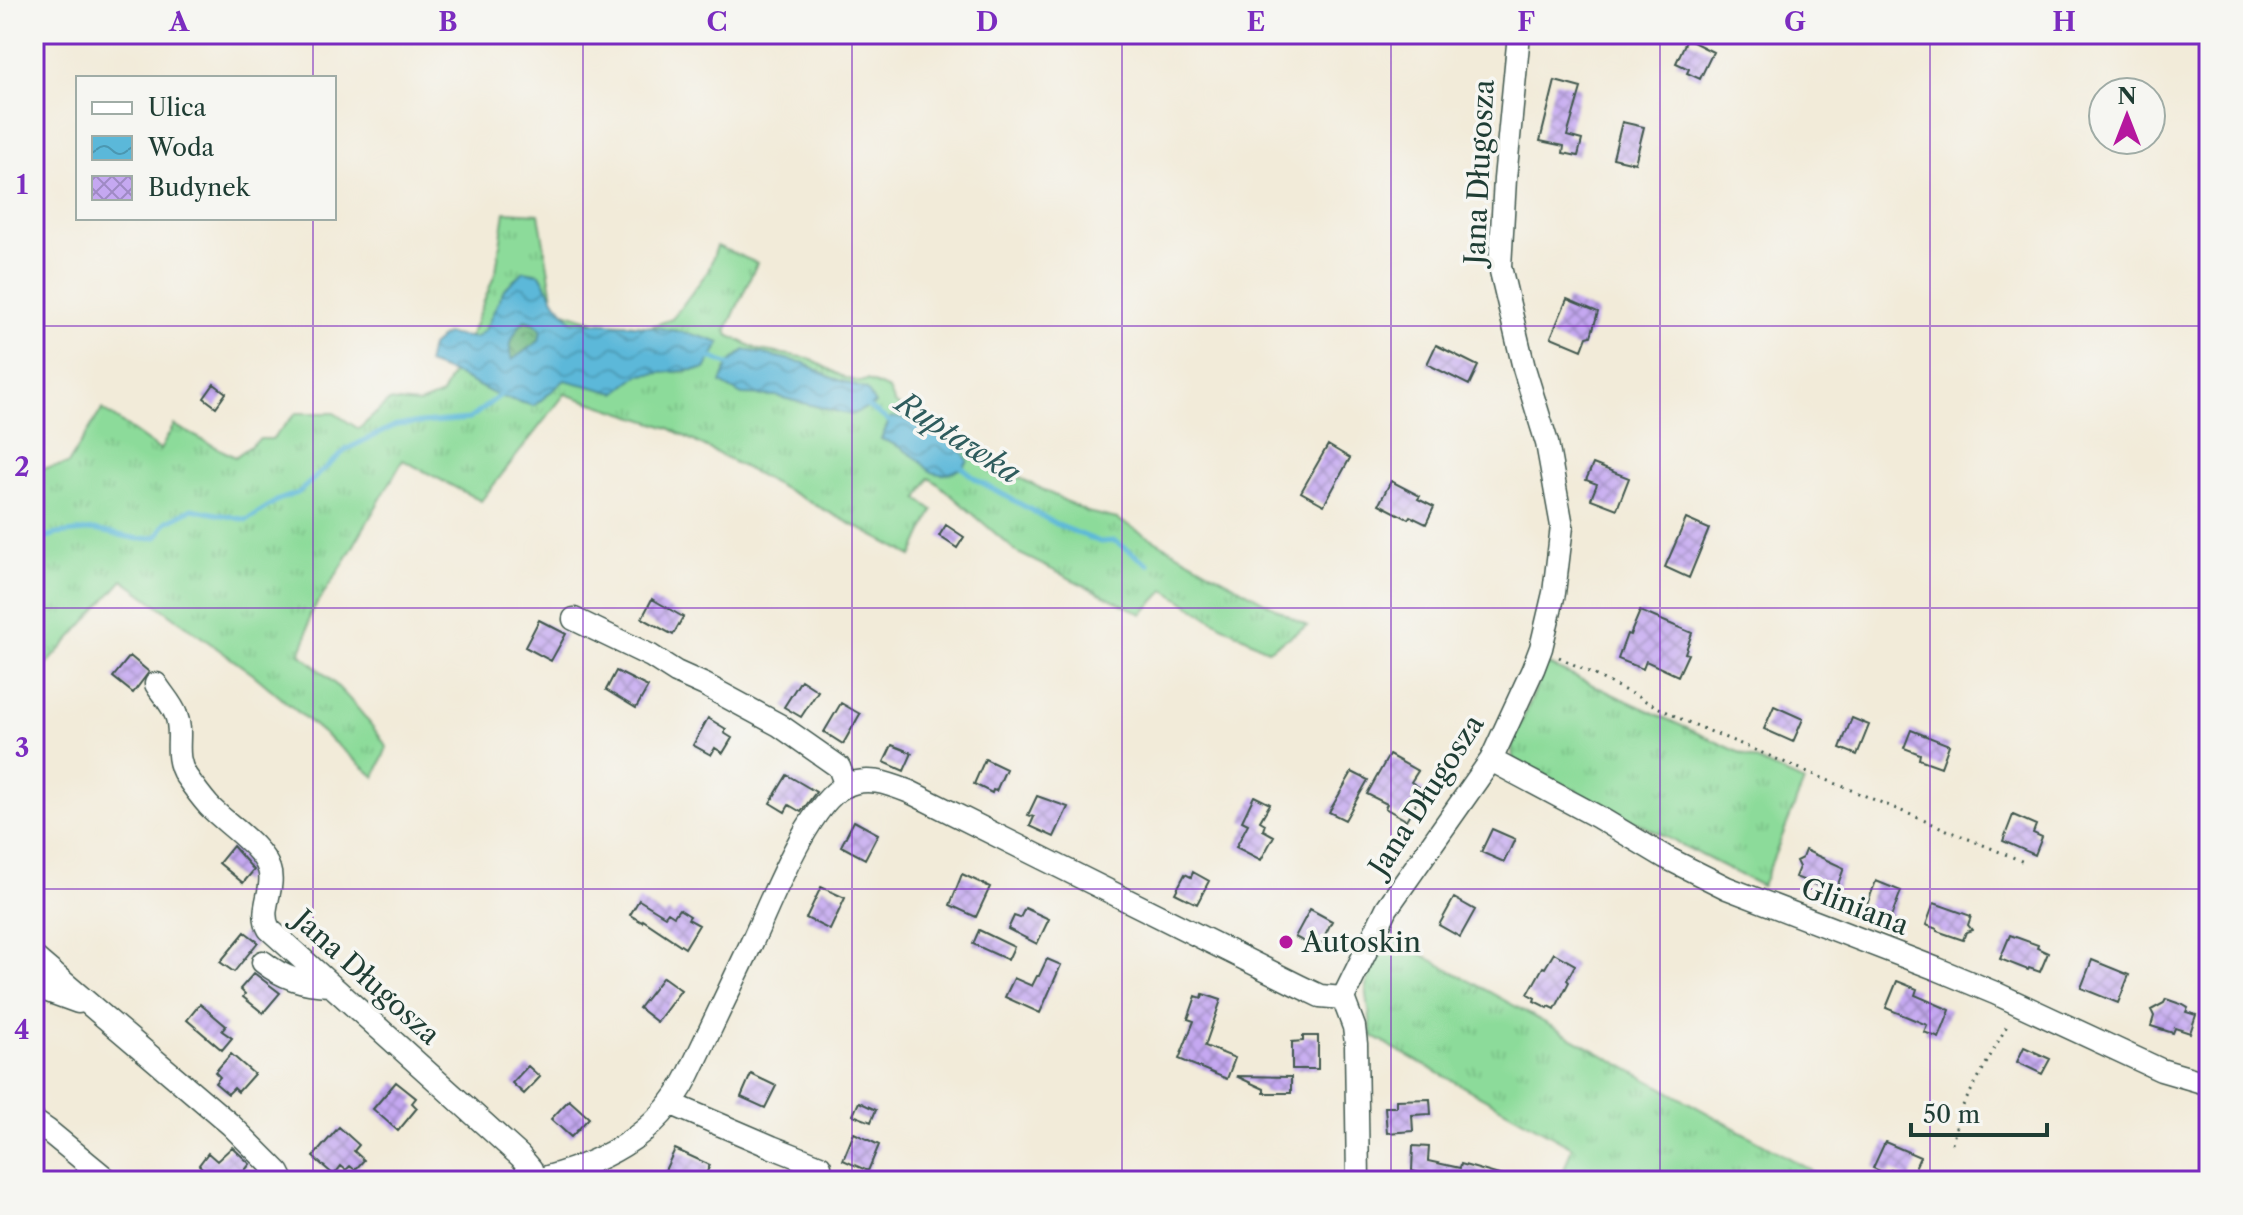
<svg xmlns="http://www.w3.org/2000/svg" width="2243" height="1215" viewBox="0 0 2243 1215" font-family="'Libre Caslon Text',serif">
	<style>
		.grass { fill: url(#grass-tufts); stroke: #568c67; stroke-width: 2 }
		.forest { fill: url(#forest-crowns); stroke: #487c5b; stroke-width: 2 }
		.water { fill: url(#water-waves); stroke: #3d7a86; stroke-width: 2; fill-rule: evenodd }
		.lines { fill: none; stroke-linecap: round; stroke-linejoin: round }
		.stream { stroke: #5bb8d9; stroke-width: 5 }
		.building { fill: url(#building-cross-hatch) }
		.minor-casing { stroke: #3f574d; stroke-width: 25 }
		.path { stroke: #3f574d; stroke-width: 3; stroke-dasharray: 2 6; stroke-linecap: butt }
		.minor { stroke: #fff; stroke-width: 22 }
		.grid { fill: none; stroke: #7b2cbf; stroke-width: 2; stroke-opacity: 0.55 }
		.poi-dot { fill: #b5179e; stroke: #f6f6f2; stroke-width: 3 }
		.labels { text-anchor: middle; stroke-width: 7; stroke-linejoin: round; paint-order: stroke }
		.street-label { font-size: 28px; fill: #1f3d34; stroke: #f6f6f2 }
		.poi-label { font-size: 28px; fill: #1f3d34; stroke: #f6f6f2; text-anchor: start }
		.water-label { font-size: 30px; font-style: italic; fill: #2e5c5d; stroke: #f6f6f2 }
		.neatline { fill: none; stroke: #7b2cbf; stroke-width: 3 }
		.grid-label { font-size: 26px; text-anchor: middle; font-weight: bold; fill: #7b2cbf }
	</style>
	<defs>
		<pattern id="grass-tufts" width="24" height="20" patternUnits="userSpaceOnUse" patternTransform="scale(2)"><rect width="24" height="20" fill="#8cdb9a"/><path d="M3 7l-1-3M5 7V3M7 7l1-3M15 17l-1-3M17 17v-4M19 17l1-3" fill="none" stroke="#78bd85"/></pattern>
		<pattern id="forest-crowns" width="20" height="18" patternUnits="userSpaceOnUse" patternTransform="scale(2)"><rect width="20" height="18" fill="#71bb82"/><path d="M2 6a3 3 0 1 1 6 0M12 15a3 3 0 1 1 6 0" fill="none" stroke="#5c996b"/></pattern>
		<pattern id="water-waves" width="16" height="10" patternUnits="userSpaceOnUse" patternTransform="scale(2)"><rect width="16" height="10" fill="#5bb8d9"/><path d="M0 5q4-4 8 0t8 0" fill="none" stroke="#4b97b1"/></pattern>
		<pattern id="building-cross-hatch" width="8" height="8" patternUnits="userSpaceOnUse" patternTransform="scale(2)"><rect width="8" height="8" fill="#c5a8f1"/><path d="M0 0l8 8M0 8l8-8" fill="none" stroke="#9f8ac4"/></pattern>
	</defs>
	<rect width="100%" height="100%" fill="#f6f6f2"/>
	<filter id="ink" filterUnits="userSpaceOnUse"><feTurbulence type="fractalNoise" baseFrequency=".0125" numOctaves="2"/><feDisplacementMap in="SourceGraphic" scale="16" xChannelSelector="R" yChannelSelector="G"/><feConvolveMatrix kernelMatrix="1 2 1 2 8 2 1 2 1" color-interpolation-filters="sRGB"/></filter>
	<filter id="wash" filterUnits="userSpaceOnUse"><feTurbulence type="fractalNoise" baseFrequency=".006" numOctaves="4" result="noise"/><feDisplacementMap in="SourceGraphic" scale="32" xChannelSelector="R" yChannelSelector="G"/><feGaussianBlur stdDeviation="1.8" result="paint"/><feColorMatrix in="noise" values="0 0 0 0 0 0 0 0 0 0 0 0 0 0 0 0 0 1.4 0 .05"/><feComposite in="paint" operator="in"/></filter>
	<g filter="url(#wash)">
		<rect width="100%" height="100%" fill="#f2ebd9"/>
		<path class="grass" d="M505,212L539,214L555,309L614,328H647L672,319L708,271L717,246L757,263L727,329L728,335L759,350L808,358L845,378L860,382L867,380L889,390L895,403L916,419L1024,480L1087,512L1117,519L1307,626L1268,650L1223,626L1165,590L1142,614L1018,553L937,483L929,478L918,499L933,510L912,556L669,428L565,394L481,501L403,460L342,566L310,614L306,639L300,654C336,681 362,710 387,747L375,777L254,675L123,580L34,679V470L68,464L102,409L160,450L174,425L235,457L260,439H272L296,413H334L359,429L389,401L419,404L442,395L472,331L496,271Z
			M1547,664L1804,782L1762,886L1513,759L1512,746L1520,725Z
			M1385,934L1830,1181H1560L1572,1147L1372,1036L1366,986Z"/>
		<path class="forest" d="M525,320L534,323L542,329L539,341L512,360C506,346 515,330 525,320Z"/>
		<path class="water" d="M524,271L540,274L556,302L572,321C623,324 672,325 720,343L705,369L639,375L616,393L565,380L534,406L498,396L455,374L427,364L431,346L445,334L475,338L485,330L504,289ZM525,320L534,323L541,329L539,341L512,360C506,346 515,330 525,320Z
			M745,350L804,363L830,377L867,390L875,404L851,415L775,396L742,395L721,383L728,364Z
			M891,417L915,421L961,449L968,461C959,472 942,479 929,470C924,466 920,460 915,457C904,449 893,443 881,439Z"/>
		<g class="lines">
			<path class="stream" d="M707,358H713L732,366
				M863,405L867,406L895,425
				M960,466L977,480L1058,525L1100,542L1115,541L1148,564
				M34,541L57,534L94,530L139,539L157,537L166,522L192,509L247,520L278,500L298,493L347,449L396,425L469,419L502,394"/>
		</g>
		<g id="blocks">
			<path class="building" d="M1687,39L1713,52L1700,79L1687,73L1689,69L1676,63Z
				M1555,81L1581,88L1567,136L1582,140L1578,156L1563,153L1564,146L1540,141Z
				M1622,122L1644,127L1635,163L1613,158Z
				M1567,299L1598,312L1591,336L1587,337L1582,350L1551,337Z
				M1436,345L1478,366L1469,385L1427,364Z
				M214,384L226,393L216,407L204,398Z
				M1328,445L1350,458L1324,505L1301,492Z
				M1593,464L1629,478L1617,509L1591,499L1597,484L1586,480Z
				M1391,481L1420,496L1418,499L1434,507L1426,524L1410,516L1408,519L1379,504Z
				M1686,519L1709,529L1689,578L1665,567Z
				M946,525L964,537L957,548L939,536Z
				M652,599L683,617L673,635L642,618Z
				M1640,611L1692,633L1685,653L1688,654L1678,676L1646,661L1643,669L1618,659L1627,634L1630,635Z
				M539,620L566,634L551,661L525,647Z
				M130,656L149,672L133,693L113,677Z
				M616,671L648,687L636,708L606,690Z
				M801,680L818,691L801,717L784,707Z
				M841,703L860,714L843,744L824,732Z
				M1774,706L1803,719L1793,742L1764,729Z
				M708,718L726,729L724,733L732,738L723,753L715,748L711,755L693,745Z
				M1852,718L1869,725L1857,755L1840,748Z
				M1911,730L1949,745L1941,767L1919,759L1920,754L1904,748Z
				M892,745L912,753L904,771L884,762Z
				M1389,755L1418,771L1411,782L1424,790L1406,820L1385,808L1387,804L1367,794Z
				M985,759L1006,769L996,791L993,790L992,793L974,784Z
				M1352,772L1368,780L1345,820L1329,812Z
				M787,775L816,792L801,812L789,805L785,812L770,803Z
				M1037,796L1068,807L1054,837L1030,826L1034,817L1028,815Z
				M1254,796L1270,804L1260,821L1265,824L1263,830L1274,836L1261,860L1236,847L1248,824L1242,821Z
				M2013,815L2036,825L2033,833L2042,837L2035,855L2003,841Z
				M854,821L878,834L865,859L841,846Z
				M1492,829L1515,839L1504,862L1481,852Z
				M233,846L254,870L243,883L219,863Z
				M1805,850L1844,868L1835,892L1795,877L1799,867L1796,861L1802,858Z
				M1193,872L1209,881L1197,904L1175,893L1185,874L1191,877Z
				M962,874L990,887L976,917L950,905Z
				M1876,881L1901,891L1891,917L1866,907Z
				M821,887L845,898L830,930L806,918Z
				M1454,898L1475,910L1460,937L1439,925Z
				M639,900L665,916L668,912L674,916L679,909L690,916L688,919L699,925L685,948L643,920L642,922L630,915Z
				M1934,903L1971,916L1968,925L1972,930L1966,932L1963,940L1937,931V929L1926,925Z
				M1025,908L1049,919L1037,944L1008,929L1014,916L1020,918Z
				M1310,909L1332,921L1318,949L1295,937Z
				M979,930L1014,947L1008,960L973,944Z
				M245,932L258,942L234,972L220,962Z
				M2010,935L2038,945L2037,948L2048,953L2040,972L2029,968L2028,970L2000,959Z
				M1554,953L1575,965L1567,980L1569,982L1555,1009L1549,1006L1548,1008L1534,1001L1535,998L1528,994L1543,967L1545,968Z
				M1047,959L1061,965L1040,1013L1005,997L1014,978L1032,986L1037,976H1039Z
				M2092,960L2129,975L2118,1003L2081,988Z
				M254,973L280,993L263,1013L243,997L245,994L240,989Z
				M663,977L681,990L657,1022L639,1008Z
				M1897,981L1917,989L1915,995L1950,1010L1939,1038L1924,1032L1927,1025L1886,1008Z
				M1203,994L1221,1000L1205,1046L1235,1058L1227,1079L1179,1059L1194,1021L1188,1019L1196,996L1202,998Z
				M2166,999L2183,1005L2188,1008L2186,1012L2196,1015L2190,1033L2175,1028L2173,1033L2151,1026L2154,1016L2151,1010L2164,1003Z
				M200,1004L226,1026L222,1031L232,1038L222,1050L187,1020Z
				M1303,1036H1318V1069H1292V1042L1303,1041Z
				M2024,1047L2050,1059L2042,1074L2017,1062Z
				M231,1054L254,1074L238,1092L234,1088L228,1094L215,1083L220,1077L215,1072Z
				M528,1066L540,1077L524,1094L512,1083Z
				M751,1074L776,1086L765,1108L741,1097Z
				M1236,1076L1291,1077V1093H1264V1089Z
				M396,1082L416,1098L412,1103L417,1108L398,1131L373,1109Z
				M1430,1099L1431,1114L1412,1115L1413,1131L1387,1133L1385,1107H1396V1100Z
				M569,1100L589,1118L571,1137L551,1119Z
				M859,1102L876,1110L871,1122L853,1115Z
				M339,1127L359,1145L354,1151L364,1160L355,1170L350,1166L346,1170L341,1166L334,1175L313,1157Z
				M854,1133L879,1145L868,1171L843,1160Z
				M1885,1142L1920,1157L1910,1179L1891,1170L1889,1175L1873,1168Z
				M1413,1146L1429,1147L1428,1161L1460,1168L1461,1164L1506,1177L1505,1181H1451L1412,1171Z
				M232,1147L250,1164L236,1181H216L199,1165L208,1153L217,1161Z
				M675,1149L710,1165L703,1181H660Z"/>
		</g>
	</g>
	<g filter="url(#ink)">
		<use href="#blocks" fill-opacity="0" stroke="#3f574d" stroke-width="2"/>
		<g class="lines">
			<defs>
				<path id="minor" d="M574,619L651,656L676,672L705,685L779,725L839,767L846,786
					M156,684C162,694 172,704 176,715C184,735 172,754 186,776C193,786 201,797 209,806C225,823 262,846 269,869C276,889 258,909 269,929L520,1156L531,1169L534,1181
					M1491,760L1598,817L1665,857L1727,888L1937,969L1995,993L2161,1070L2209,1084
					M34,957L231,1125L279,1173L283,1181
					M263,962C283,978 303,984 329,985
					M34,986L78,1002
					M1343,998L1387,908L1491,760L1533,669L1541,648L1554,593L1562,526L1547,443L1524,368L1500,267L1505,179L1519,34
					M1343,998L1354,1027L1356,1044L1358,1181
					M672,1104L772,1147L820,1166
					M34,1121L47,1130L109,1181
					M532,1181C598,1165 657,1138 689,1074C710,1030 731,986 752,942C770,904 808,804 845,786C867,775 889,784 910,792L1299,986L1320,996L1343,998"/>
			</defs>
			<use href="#minor" class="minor-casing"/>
			<path class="path" d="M1559,657L1683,720L2024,862
				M1952,1144L1960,1111L2009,1022
				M2205,1181L2209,1163"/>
			<use href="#minor" class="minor"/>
		</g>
	</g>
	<path class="grid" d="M313,34V78M583,34V1181M852,34V1181M1122,34V1181M1391,34V1181M1660,34V1181M1930,34V1181M313,218V1181M34,326H2209M34,608H2209M34,889H2209"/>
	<circle class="poi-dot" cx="1286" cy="942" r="8"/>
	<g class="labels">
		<g class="street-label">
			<text transform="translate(1479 172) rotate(-87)" y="10">Jana Długosza</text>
			<text transform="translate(1426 795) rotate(-57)" y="10">Jana Długosza</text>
			<text transform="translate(1855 906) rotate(21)" y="10">Gliniana</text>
			<text transform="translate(367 977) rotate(42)" y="10">Jana Długosza</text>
		</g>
		<g class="poi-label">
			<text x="1302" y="952">Autoskin</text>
		</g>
		<g class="water-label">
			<text transform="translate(958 438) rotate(33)" y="10">Ruptawka</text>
		</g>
	</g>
	<rect width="2243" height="1215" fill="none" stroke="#f6f6f2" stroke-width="88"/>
	<rect x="76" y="76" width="260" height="144" fill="#f6f6f2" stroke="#a0aca6" stroke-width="2"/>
	<rect x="92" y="102" width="40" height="12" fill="#ffffff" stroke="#a0aca6" stroke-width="2"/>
	<text x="148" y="116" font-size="24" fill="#1f3d34">Ulica</text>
	<rect x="92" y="136" width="40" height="24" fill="url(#water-waves)" stroke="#a0aca6" stroke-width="2"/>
	<text x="148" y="156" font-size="24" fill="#1f3d34">Woda</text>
	<rect x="92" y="176" width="40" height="24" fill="url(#building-cross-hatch)" stroke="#a0aca6" stroke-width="2"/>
	<text x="148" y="196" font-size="24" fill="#1f3d34">Budynek</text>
	<g transform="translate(2127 116)"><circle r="38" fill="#f6f6f2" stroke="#a0aca6" stroke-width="2"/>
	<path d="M0-6L14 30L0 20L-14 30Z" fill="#b5179e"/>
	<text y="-12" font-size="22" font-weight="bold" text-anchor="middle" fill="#1f3d34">N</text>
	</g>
	<path d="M1911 1123v12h136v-12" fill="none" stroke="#1f3d34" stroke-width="4"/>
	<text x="1923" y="1123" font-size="24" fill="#1f3d34" stroke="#f6f6f2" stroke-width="6" paint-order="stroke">50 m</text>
	<rect x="44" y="44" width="2155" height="1127" class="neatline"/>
	<g class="grid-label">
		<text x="179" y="31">A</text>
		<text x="448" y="31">B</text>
		<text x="717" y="31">C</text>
		<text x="987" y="31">D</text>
		<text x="1256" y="31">E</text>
		<text x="1526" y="31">F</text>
		<text x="1795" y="31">G</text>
		<text x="2064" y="31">H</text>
		<text x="22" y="194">1</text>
		<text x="22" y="476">2</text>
		<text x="22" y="757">3</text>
		<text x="22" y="1039">4</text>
	</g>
</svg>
